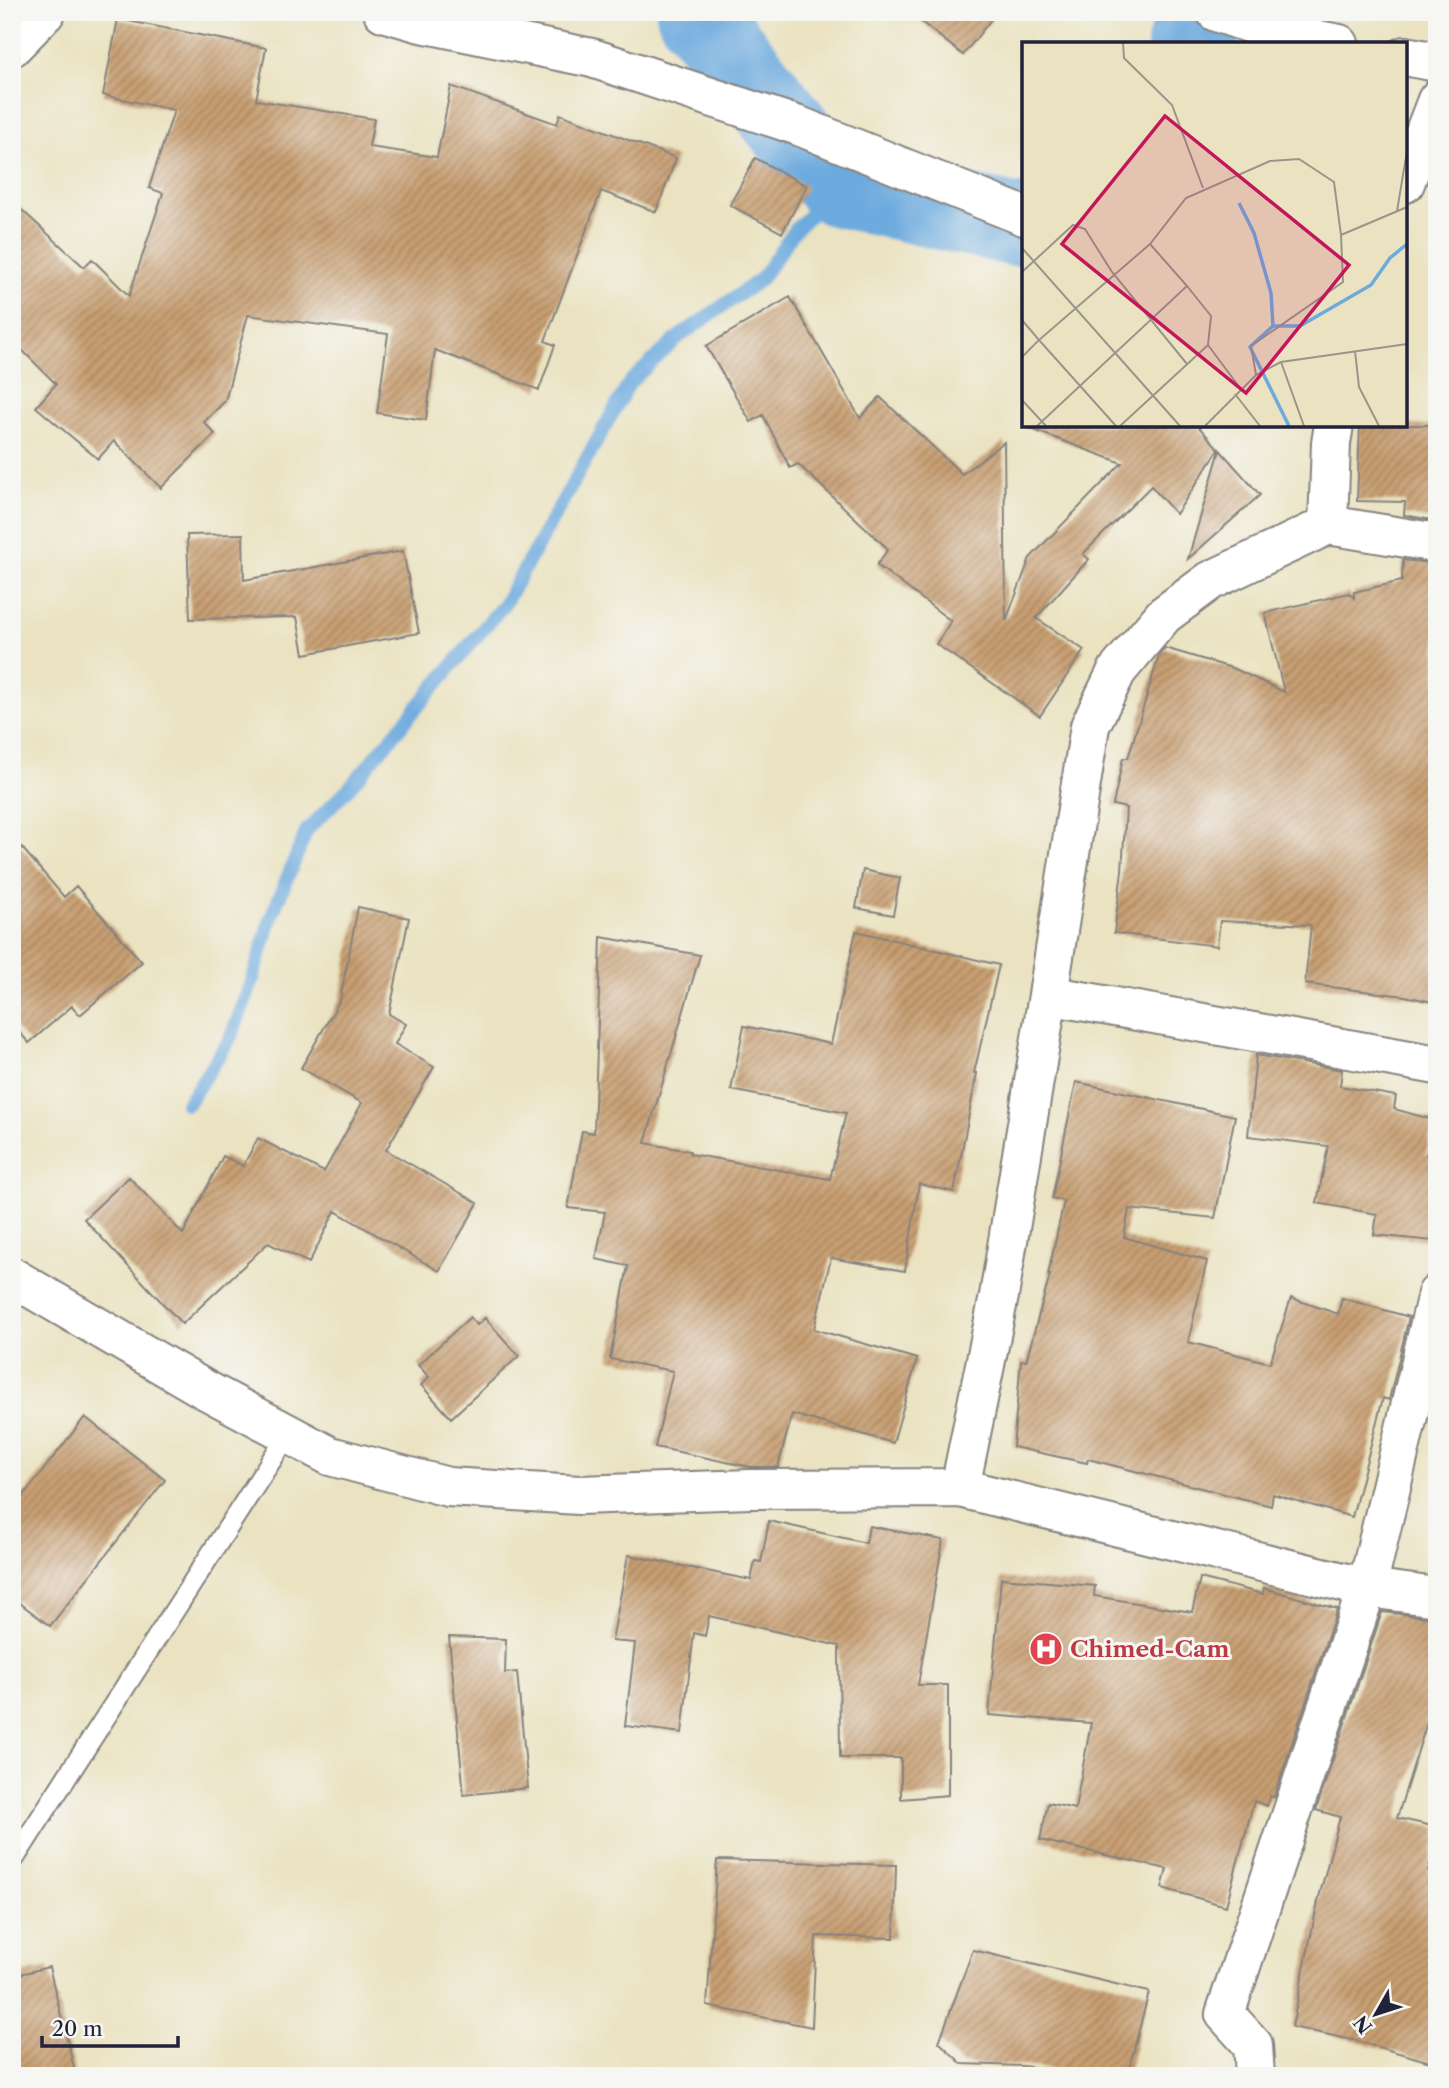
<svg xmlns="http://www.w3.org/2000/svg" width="1449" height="2088" viewBox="0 0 1449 2088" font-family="'Libre Caslon Text',serif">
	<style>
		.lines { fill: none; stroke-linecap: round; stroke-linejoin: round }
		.stream { stroke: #6daade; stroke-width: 14 }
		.river { stroke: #6daade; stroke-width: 82 }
		.building { fill: url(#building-hatch) }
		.service-casing { stroke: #86827e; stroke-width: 23 }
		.minor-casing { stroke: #86827e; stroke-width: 42 }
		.service { stroke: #fff; stroke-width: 19 }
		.minor { stroke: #fff; stroke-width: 38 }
		.labels { text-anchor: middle; stroke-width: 6; stroke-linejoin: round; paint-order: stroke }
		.health-label { font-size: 23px; font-weight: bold; fill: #be3a42; stroke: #f6f6f2; text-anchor: start }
		.inset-river { fill: none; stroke: #6daade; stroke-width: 3.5 }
		.inset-road { fill: none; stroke: #9a958b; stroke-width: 2 }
		.view { fill: #c2185b; fill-opacity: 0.15; stroke: #c2185b; stroke-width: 3.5 }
		.inset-edge { fill: none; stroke: #22223b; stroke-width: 3.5 }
	</style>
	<defs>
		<pattern id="building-hatch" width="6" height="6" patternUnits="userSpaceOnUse" patternTransform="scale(1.75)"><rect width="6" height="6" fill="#c89f72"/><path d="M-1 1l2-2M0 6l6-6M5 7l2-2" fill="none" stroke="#a2815f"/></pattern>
	</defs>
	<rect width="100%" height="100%" fill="#f6f6f2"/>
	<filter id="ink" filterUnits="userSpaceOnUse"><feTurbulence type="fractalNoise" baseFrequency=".0143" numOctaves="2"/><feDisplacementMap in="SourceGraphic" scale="14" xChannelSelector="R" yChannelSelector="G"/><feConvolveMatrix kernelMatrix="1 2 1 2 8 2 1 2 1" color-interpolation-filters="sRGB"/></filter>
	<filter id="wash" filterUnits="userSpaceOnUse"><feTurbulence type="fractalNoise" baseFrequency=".00686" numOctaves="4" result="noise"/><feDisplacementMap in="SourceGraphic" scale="28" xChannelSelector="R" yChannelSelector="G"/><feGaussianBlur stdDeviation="1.57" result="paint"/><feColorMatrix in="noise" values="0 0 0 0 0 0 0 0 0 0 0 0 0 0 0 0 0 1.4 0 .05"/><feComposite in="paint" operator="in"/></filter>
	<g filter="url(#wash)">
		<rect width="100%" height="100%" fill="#eae2c0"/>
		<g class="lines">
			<path class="stream" d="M187,1104L231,1037L252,982L272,915L307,830L349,788L505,603L630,382L680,336L761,279L795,230L839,186"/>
			<path class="river" d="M697,12L810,155L839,186L1013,225H1024
				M1188,44L1210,12"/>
		</g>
		<g id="blocks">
			<path class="building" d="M909,12H997L963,55Z
				M118,19L266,48L256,100L374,119L369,147L437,157L451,86L557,124L560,114L676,158L656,212L601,191L545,341L555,345L539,390L435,350L426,420L377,413L388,334L248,315L225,401L204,422L215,434L161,488L114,441L98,459L36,407L56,384L12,340V201L84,267L92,259L129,296L163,193L149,188L174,110L103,95Z
				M755,158L807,186L782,233L730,205Z
				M790,297L860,418L880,397L962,474L1004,442L1006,621L1030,558L1122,463L1031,429V425H1197L1219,449L1176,514L1151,486L1083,554L1089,559L1036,618L1084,650L1040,716L936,644L951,621L877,565L888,549L798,464L790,468L763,415L751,422L706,346Z
				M1360,425H1437V521L1404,515L1405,502L1357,501Z
				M1220,450L1260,495L1188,559Z
				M243,534L244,580L403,551L419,633L304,654L297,617L190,619L187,535Z
				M1403,560L1437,564V1003L1405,996L1305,984L1311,925L1220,921L1217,946L1114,933L1122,871L1126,808L1113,805L1123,758H1128L1159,655L1165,648L1235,669L1284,692L1265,613L1349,593L1354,598V592L1402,581Z
				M12,836L64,897L76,886L142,962L80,1015L72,1006L29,1043L12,1024Z
				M863,870L900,878L893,915L856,908Z
				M358,907L409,918L389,1014L406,1024L395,1044L434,1067L386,1150L478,1203L439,1271L335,1211L309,1263L268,1243L182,1324L84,1219L129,1177L183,1234L223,1156L243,1166L258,1138L324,1172L362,1103L301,1068L340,1000Z
				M856,931L999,965L974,1073H977L954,1192L919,1184L905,1271L831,1258L814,1329L917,1359L893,1443L792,1414L778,1467H750L655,1447L673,1371L610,1359L628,1266L596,1259L605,1212L568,1208L582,1131L594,1133L601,937L700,955L645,1143L690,1151V1154L830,1179L846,1113L731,1090L744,1026L831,1044Z
				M1256,1055L1342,1070L1340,1086L1396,1096L1394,1109L1434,1120L1426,1155L1437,1156V1201L1433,1241L1374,1235L1377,1214L1317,1203L1328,1146L1248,1136Z
				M1076,1082L1235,1116L1215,1218L1129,1209L1124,1237L1207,1261L1188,1342L1270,1363L1291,1298L1338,1314L1342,1298L1409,1317L1389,1400L1383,1398L1352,1517L1273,1494L1271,1506L1088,1459L1087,1463L1013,1447L1021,1360L1026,1361L1050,1275H1048L1064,1201L1052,1198Z
				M470,1317L477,1325L485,1318L519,1356L451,1418L421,1385L429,1377L418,1365Z
				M85,1417L165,1480L50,1626L12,1597V1510Z
				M769,1521L866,1543L869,1526L943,1540L918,1685H948V1795L901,1799V1758H840L839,1646L709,1616L705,1636L694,1633L682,1733L625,1726L635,1643L612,1641L628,1555L751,1580L755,1561L761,1562Z
				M1001,1578L1095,1586L1094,1596L1192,1612L1200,1578L1263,1594L1264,1588L1337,1609L1274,1797L1270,1796L1267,1806L1254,1801L1226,1906L1162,1888L1167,1869L1040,1840L1048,1803L1075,1809L1091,1723L989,1715Z
				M1382,1612L1437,1618V1690L1397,1818L1437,1827V1837L1428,1871L1437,1873V2064L1357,2041L1292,2027L1318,1901L1340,1817L1316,1810Z
				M449,1637L506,1639L505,1673L517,1672L528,1788L464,1795Z
				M717,1860L896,1865L894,1938L816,1936L812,2027L707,2006Z
				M973,1950L1149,1992L1127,2076H1108L1023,2066L962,2064L939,2042Z
				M49,1967L76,2076H12V1976Z"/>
		</g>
	</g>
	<g filter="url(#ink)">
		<use href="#blocks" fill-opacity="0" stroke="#86827e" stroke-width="2"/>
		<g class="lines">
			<defs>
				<path id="service" d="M12,1862L289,1433"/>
				<path id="minor" d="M383,12L421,23L592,58L799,126L1024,216
					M1216,12L1271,31L1339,44
					M12,47L46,12
					M1405,56L1437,62
					M1405,183L1437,100
					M1328,525L1331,443L1334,425
					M1048,995L1090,726L1117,671L1164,615L1210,581L1328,525L1437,543
					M12,1277L204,1389L330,1456L448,1487L579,1495L750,1489L960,1488L1367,1588L1437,1597
					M960,1488L999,1296L1048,995L1437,1065
					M1255,2076L1253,2045L1225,2014L1367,1588L1437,1294"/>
			</defs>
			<use href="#service" class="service-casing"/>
			<use href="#minor" class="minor-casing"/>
			<use href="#service" class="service"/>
			<use href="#minor" class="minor"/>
		</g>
	</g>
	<defs>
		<symbol id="hospital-disc" viewBox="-11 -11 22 22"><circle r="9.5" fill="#e0444e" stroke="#f6f6f2"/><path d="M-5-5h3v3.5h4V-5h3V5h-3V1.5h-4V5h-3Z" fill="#fff"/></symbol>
	</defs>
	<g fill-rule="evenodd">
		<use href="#hospital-disc" x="1027" y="1630" width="38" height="38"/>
	</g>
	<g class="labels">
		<g class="health-label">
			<text x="1070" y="1657">Chimed-Cam</text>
		</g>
	</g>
	<g transform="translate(1022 42)">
		<rect width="385" height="385" fill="#eae2c0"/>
		<path class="inset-river" d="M217,161L232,191L249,251L251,284M267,384L228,305L251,284H278L349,243L368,216L385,202"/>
		<path class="inset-road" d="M101,1L102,16L150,63L181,146M375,169L385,109M0,206L158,384M0,230L51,183L63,187L90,230L165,322M0,278L17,298L0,315M186,303L218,346M333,309L337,345L357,384M259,320L282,384M234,333L229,304L321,240L319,193M213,352L238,384M0,358L24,384M15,384L165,244L128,202M94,384L17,298L128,202L164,156L248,119L277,117L312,140L319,193L385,165M98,384L186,303L189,274L165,244M183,384L234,333L259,320L385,302"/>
		<path class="view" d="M143,74L327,223L224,351L40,202Z"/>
		<rect width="385" height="385" class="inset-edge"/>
	</g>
	<rect width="1449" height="2088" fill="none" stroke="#f6f6f2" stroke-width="42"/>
	<g transform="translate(1376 2014) rotate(231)" stroke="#f6f6f2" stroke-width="5" paint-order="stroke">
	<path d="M0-5L12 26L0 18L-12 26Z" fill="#22223b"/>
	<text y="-10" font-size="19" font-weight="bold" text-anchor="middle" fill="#22223b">N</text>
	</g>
	<path d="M42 2036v10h136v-10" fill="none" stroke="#22223b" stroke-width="3.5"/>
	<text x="52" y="2036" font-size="21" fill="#22223b" stroke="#f6f6f2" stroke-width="5" paint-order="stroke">20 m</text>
</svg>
